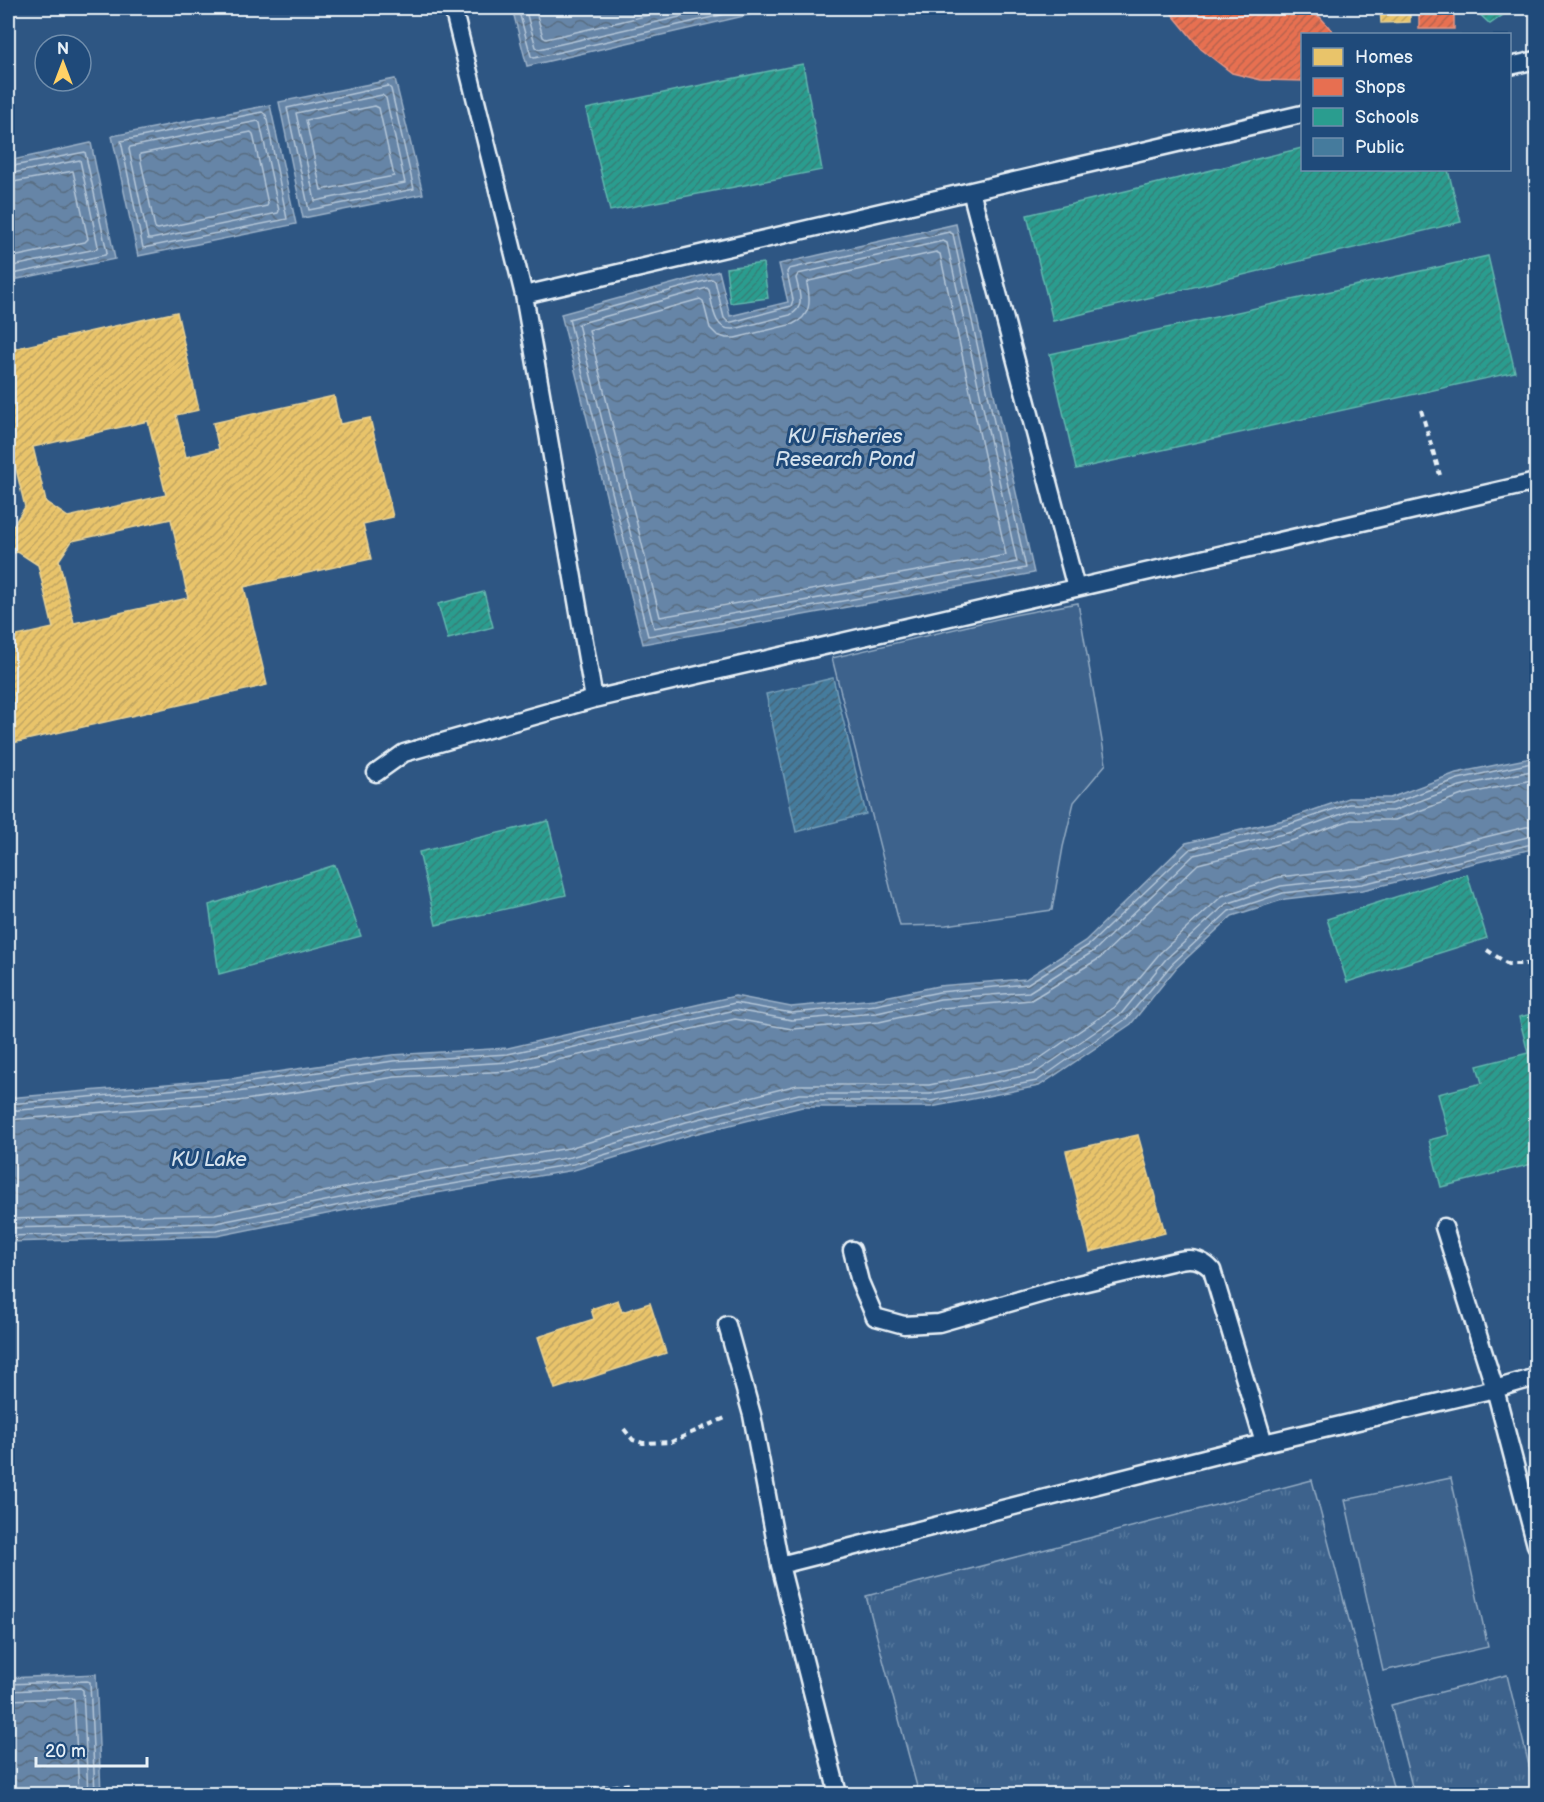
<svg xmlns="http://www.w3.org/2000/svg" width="1544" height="1802" viewBox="0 0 1544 1802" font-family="'Balsamiq Sans',sans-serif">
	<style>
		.built { fill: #2e5683; fill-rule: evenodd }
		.grass { fill: #3c628c; stroke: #92aac2; stroke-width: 1.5 }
		.park { fill: url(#park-tufts); stroke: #92aac2; stroke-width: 1.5 }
		.water { fill: url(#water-waves); stroke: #9ab0c7; stroke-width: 1.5 }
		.homes { fill: url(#homes-hatch); stroke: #e9d295; stroke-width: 1.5; fill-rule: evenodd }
		.shops { fill: url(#shops-hatch); stroke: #e79683; stroke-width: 1.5 }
		.schools { fill: url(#schools-hatch); stroke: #63b6ae; stroke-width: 1.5 }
		.public { fill: url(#public-hatch); stroke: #769eb8; stroke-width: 1.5 }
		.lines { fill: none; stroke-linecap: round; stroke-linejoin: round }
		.shore { stroke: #b4c6d8; stroke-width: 1.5 }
		.lane-casing { stroke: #e8f1f8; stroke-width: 21 }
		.path { stroke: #e8f1f8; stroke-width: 4; stroke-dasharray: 6 4.5; stroke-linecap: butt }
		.lane { stroke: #1f4a7a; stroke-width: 16 }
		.labels { text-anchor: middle; stroke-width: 6; stroke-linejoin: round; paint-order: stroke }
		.water-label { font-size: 20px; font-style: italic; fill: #d4e1ec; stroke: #1f4a7a }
	</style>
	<defs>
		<pattern id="park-tufts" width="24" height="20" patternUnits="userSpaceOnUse" patternTransform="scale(1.5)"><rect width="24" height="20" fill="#3c628c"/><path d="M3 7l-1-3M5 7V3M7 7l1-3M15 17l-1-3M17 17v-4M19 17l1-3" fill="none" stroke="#58799d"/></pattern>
		<pattern id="water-waves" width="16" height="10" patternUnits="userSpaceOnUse" patternTransform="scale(1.5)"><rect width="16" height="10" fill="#6685a7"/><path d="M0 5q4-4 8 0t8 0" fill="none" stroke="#596d82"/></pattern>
		<pattern id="homes-hatch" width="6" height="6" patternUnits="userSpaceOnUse" patternTransform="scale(1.5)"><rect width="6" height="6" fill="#e9c46a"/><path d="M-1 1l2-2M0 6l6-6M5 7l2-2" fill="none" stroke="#c0a562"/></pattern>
		<pattern id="shops-hatch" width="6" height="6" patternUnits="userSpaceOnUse" patternTransform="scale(1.5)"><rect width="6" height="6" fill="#e76f51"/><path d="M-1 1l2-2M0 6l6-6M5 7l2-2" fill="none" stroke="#b7634f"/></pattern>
		<pattern id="schools-hatch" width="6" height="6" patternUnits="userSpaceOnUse" patternTransform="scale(1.5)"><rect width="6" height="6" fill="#2a9d8f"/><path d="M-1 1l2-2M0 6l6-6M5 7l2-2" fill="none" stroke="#347f77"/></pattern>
		<pattern id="public-hatch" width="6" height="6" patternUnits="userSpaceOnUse" patternTransform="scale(1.5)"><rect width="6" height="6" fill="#457b9d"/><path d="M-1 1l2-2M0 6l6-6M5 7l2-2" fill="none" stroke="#456478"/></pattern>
	</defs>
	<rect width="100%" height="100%" fill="#1f4a7a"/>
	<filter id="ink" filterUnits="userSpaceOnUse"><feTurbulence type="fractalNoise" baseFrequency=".0167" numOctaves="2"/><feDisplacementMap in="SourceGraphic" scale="12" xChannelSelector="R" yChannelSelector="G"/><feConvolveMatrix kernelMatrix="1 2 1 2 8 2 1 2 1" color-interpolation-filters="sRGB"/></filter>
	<g filter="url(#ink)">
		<path class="built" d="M8,8H1536V1794H8ZM1302,34H1510V170H1302ZM45,45H81V81H45Z"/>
		<path class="grass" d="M1078,603L1106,764L1074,802L1063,847L1052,910L946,925L900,926L832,658L1014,615Z
			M1451,1478L1488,1647L1383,1671L1345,1500Z"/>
		<path class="park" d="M1312,1480L1395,1794H919L866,1596Z
			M1507,1675L1536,1794H1414L1391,1705Z"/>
		<path class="water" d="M512,8H779L527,66Z
			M395,79L423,194L303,218L279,102Z
			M270,105L296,224L138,256L112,136Z
			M91,143L115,259L8,281V161Z
			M956,224L1034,573L643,644L561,314L719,271L730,316L788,302L779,264Z
			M1536,756V848L1363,890L1285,899L1232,916L1176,968L1131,1024L1039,1086L931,1107H802L690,1135L574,1170L406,1198L217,1236L8,1242V1098L236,1078L392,1055L508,1048L735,996L791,1007L875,999L938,986L1026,979L1085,941L1186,843L1288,819L1348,798H1390L1456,773L1526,759Z
			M96,1674L101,1794H8V1678Z"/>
		<path class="homes" d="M1380,8H1410V22L1381,23Z
			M177,312L199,410L176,415L186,457L219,449L213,423L334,396L340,424L370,418L393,517L363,524L371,559L244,587L267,685L8,744V638L53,628L38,565L18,552L8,554V530L11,529L25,507L12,452L8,453V350ZM148,421L166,495L68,517L46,502L33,447ZM171,519L188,598L74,623L59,560L72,541Z
			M1138,1135L1165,1233L1090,1252L1066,1151Z
			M618,1300L622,1312L650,1303L666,1353L555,1389L538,1337L594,1319L591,1309Z"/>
		<path class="shops" d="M1167,8H1295L1320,17L1335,34H1302V81L1261,80L1232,73L1201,49Z
			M1419,8H1454V29H1419Z"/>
		<path class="schools" d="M1473,8H1513L1490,24Z
			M803,64L822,170L610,211L586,109Z
			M1302,148V170H1448L1461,222L1053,321L1027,215Z
			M1488,256L1515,372L1076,469L1050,354Z
			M763,263L768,298L730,303L726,268Z
			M484,592L493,627L448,639L438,604Z
			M548,821L566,895L436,925L419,852Z
			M335,865L361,936L219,974L209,905Z
			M1467,874L1487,938L1347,982L1327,919Z
			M1536,1013V1163L1441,1187L1429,1140L1449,1135L1438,1094L1482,1083L1477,1066L1528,1053L1519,1017Z"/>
		<path class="public" d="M833,678L866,814L796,832L766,694Z"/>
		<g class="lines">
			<path class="shore" d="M518,8L531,56L534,58L752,8
				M525,8L536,47L539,49L719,8
				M535,8L543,37L546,39L679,8
				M388,86L391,89L414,189L309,210L287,108Z
				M382,95L386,98L405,183L315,201L296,113Z
				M375,106L379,108L394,176L321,190L306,120Z
				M262,112L266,115L287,219L143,248L121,141Z
				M258,121L260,123L279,211L278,213L151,239H148L129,149L130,147Z
				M251,132L253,134L268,204L267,206L158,229L155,228L140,157V154Z
				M8,167L85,152L107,252L105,255L8,275
				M8,174L80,160L98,246L96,249L8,267
				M8,183L73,171L88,239L85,242L8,258
				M949,232L953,234L1026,568L648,636L569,319L712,279L715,281L724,318L728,322H732L791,306L793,300L787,272L789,269Z
				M943,241L947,243L1017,562L654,628L578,324L707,288L709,290C713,306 713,331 734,329L790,315C806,308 799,292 796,278L798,274Z
				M936,252L940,254L1006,555L660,617L589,330L700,299L703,301L710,328L717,335L726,338H735L793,324C811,316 811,301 807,284L809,281Z
				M8,1104L237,1084L393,1061L508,1054L735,1003L792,1013L876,1005L939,992L1027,984L1089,945L1190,849L1290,824L1349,804H1391L1458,779L1536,762
				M8,1111L237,1092L394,1069L509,1062L735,1010L792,1020L877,1013L940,999L1029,992L1094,951L1194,855L1292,832L1350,811H1393L1460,786L1536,770
				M8,1120L238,1101L395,1077L510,1071L735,1019L792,1029L879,1022L942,1008L1031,1000L1100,958L1198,864L1294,840L1351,820H1395L1462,795L1536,779
				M8,1219L215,1214L402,1176L569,1148L684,1114L797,1085H929L1030,1065L1115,1007L1160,953L1222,896L1279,877L1359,868L1526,827L1536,826
				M8,1228L216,1223L404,1185L571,1157L686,1122L799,1094H930L1034,1074L1121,1014L1166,959L1226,904L1281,886L1361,877L1536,835
				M8,1236L216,1230L405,1192L573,1164L688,1130L801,1101H931L1037,1081L1126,1019L1172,964L1229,911L1283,893L1362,884L1536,843
				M8,1684L87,1681L90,1682L95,1794
				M8,1691L80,1688L83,1690L88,1794
				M8,1700L72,1698L74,1699L79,1794"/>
			<defs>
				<path id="lane" d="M453,8L524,295L594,699
					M1510,66L1536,60
					M971,191L1076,588
					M524,295L1302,114
					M376,773L404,753L594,699L1536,482
					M1444,1227L1495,1389L1536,1545
					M852,1250L860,1282L875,1317L904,1325L939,1323L1061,1288L1180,1260C1193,1257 1203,1260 1212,1270L1264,1443
					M727,1325L752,1415L780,1565L838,1794
					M780,1565L1264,1443L1495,1389L1536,1377"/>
			</defs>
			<use href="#lane" class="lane-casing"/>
			<path class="path" d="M1421,410L1440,475
				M1487,950L1508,964H1536
				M624,1429L633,1440L643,1443L671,1442L725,1418
				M550,1794L630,1784"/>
			<use href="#lane" class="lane"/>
		</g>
	</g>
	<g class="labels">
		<g class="water-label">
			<text x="845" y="443">KU Fisheries<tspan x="845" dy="23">Research Pond</tspan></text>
			<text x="209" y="1166">KU Lake</text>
		</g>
	</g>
	<rect width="1544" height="1802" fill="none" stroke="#1f4a7a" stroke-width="30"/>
	<rect x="15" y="15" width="1514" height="1772" fill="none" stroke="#e8f1f8" stroke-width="2" filter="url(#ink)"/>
	<rect x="1301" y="33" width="210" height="138" fill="#1f4a7a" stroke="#6f8dac" stroke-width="1.5"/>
	<rect x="1313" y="48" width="30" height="18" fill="#e9c46a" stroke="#6f8dac" stroke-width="1.5"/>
	<text x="1355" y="63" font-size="18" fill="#e8f1f8">Homes</text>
	<rect x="1313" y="78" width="30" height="18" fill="#e76f51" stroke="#6f8dac" stroke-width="1.5"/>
	<text x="1355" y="93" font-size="18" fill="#e8f1f8">Shops</text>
	<rect x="1313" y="108" width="30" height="18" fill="#2a9d8f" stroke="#6f8dac" stroke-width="1.5"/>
	<text x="1355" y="123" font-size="18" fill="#e8f1f8">Schools</text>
	<rect x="1313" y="138" width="30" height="18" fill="#457b9d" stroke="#6f8dac" stroke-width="1.5"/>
	<text x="1355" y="153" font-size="18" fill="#e8f1f8">Public</text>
	<g transform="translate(63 63)"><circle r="28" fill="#1f4a7a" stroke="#6f8dac" stroke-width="1.5"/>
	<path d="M0-4.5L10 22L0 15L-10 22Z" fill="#ffd166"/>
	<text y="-9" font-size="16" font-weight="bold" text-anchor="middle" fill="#e8f1f8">N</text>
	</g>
	<path d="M36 1757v9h111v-9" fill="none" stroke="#e8f1f8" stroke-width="3"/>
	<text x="45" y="1757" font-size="18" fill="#e8f1f8" stroke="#1f4a7a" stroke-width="4.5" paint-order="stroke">20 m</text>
</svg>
